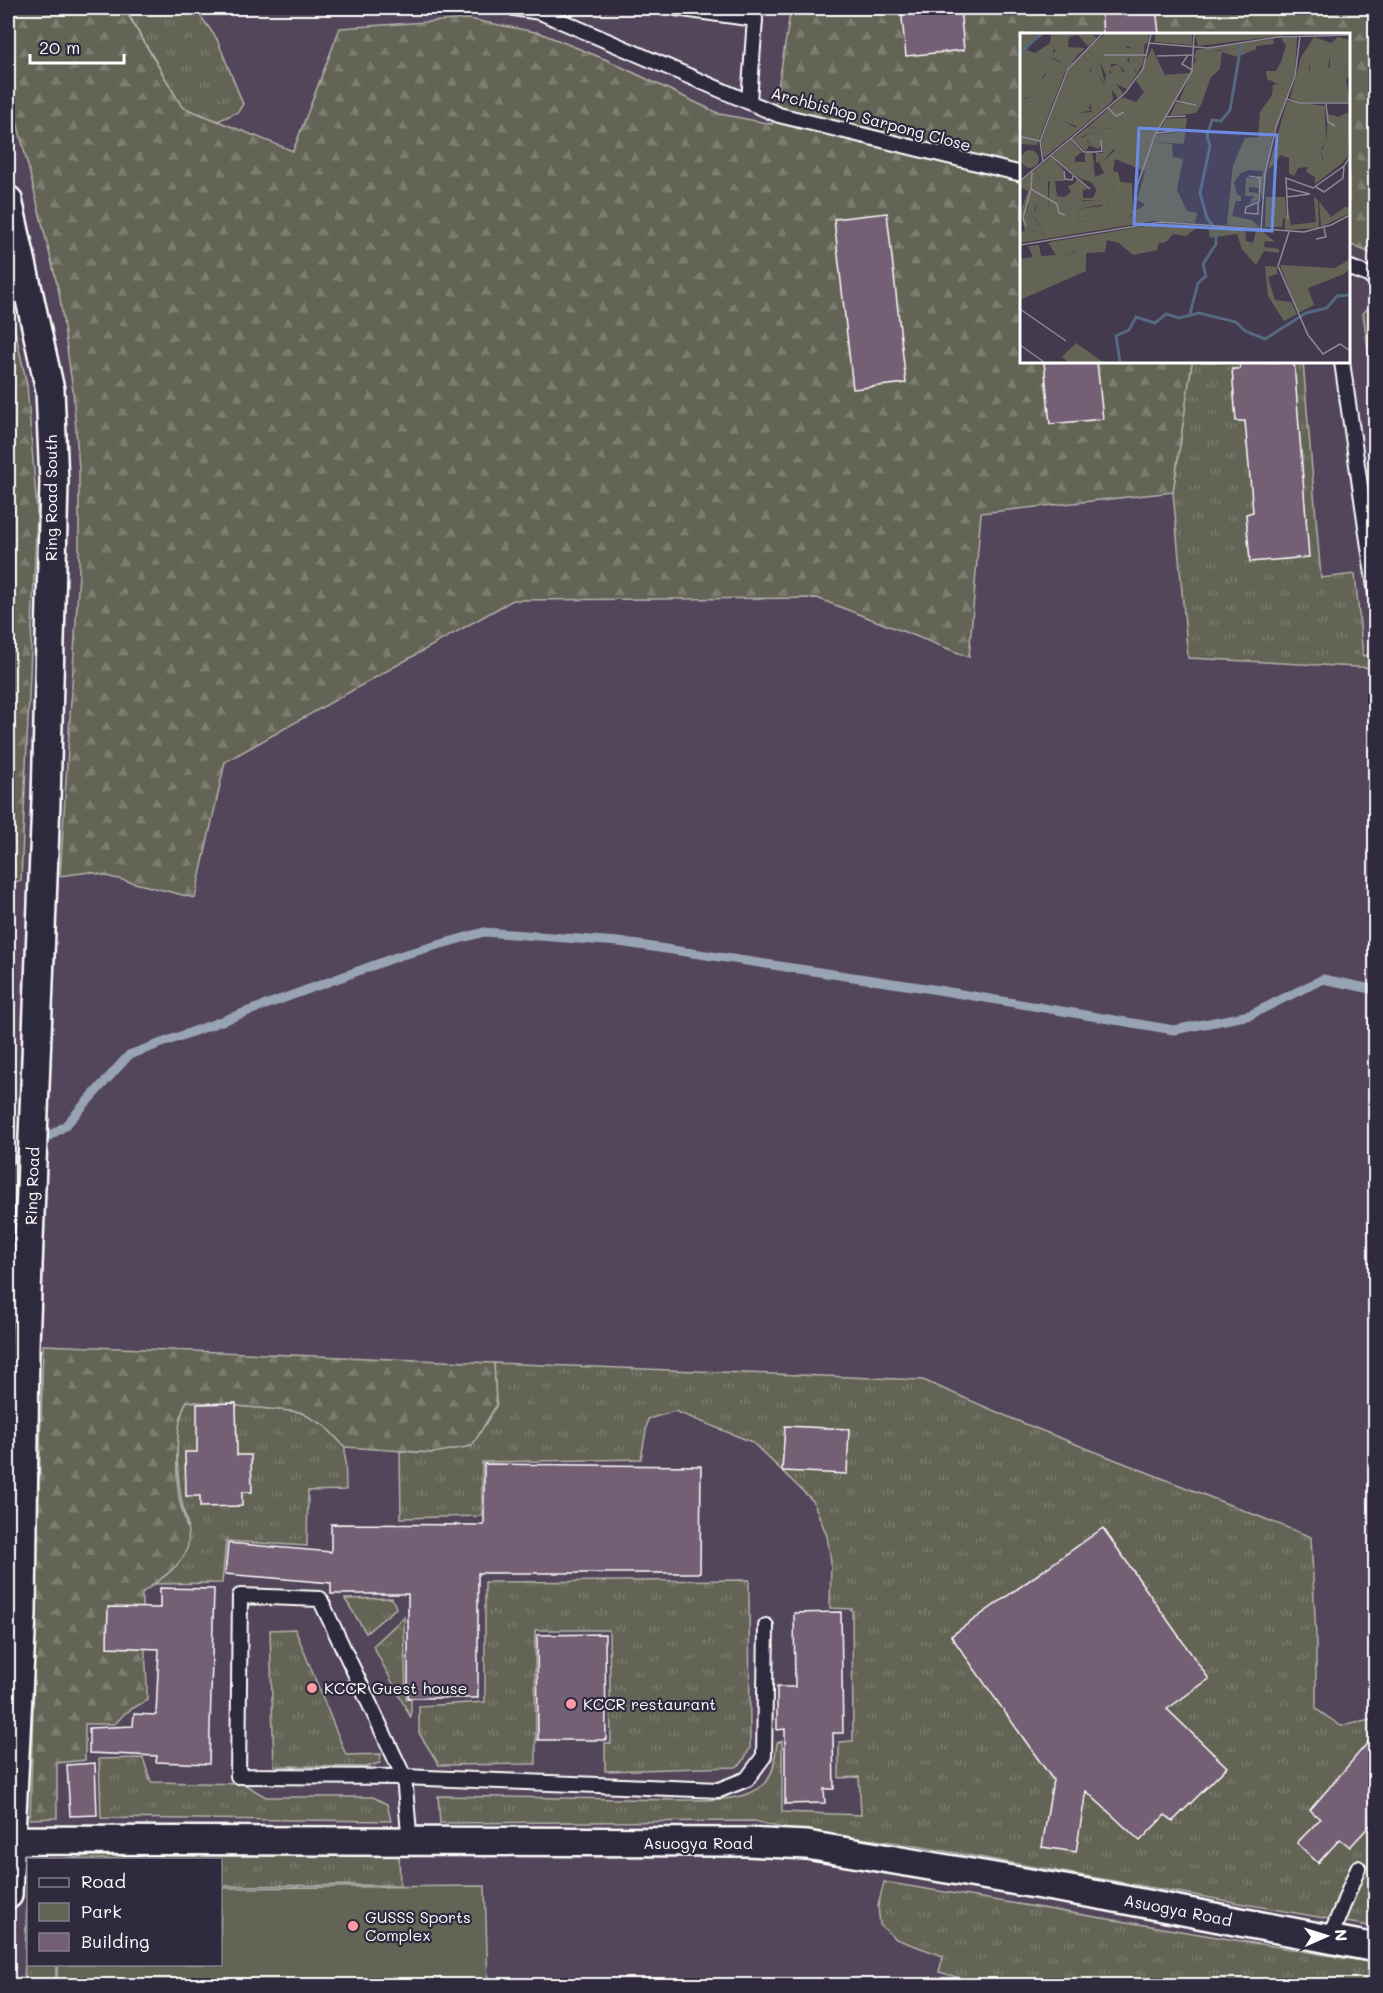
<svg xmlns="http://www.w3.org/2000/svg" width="1383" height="1993" viewBox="0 0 1383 1993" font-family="Mali,sans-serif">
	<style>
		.built { fill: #52455a; fill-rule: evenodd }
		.grass { fill: url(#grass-tufts); stroke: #b2b2aa; stroke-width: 1.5 }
		.forest { fill: url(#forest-firs); stroke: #b2b2aa; stroke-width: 1.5 }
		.park { fill: #646456; stroke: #b2b2aa; stroke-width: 1.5 }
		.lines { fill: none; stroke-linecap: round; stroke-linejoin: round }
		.stream { stroke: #98a4b3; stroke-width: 9 }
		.building { fill: #745e75; stroke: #fff; stroke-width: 1.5 }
		.lane-casing { stroke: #fff; stroke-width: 18 }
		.street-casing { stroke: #fff; stroke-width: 32 }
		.path { stroke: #fff; stroke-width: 4; stroke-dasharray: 1.5 4.5; stroke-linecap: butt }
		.lane { stroke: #2f2a3d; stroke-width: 14 }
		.street { stroke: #2f2a3d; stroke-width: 27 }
		.poi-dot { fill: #ff9aa2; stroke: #2f2a3d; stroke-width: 2 }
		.labels { text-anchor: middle; stroke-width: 4.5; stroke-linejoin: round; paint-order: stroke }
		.street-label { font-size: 16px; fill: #fff; stroke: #2f2a3d }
		.poi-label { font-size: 16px; fill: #fff; stroke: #2f2a3d; text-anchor: start }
		.inset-river { fill: none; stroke: #546880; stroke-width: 3 }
		.inset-road { fill: none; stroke: #8f8995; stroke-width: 1.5 }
		.view { fill: #6c8ce6; fill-opacity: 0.15; stroke: #6c8ce6; stroke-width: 3 }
		.inset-edge { fill: none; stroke: #fff; stroke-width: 3 }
	</style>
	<defs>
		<pattern id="grass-tufts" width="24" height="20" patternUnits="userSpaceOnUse" patternTransform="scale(1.5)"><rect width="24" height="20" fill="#646456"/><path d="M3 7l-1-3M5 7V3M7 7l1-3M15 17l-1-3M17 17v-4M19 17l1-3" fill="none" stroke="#7b7b6f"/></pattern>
		<pattern id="forest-firs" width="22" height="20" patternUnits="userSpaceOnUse" patternTransform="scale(1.5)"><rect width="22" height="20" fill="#646456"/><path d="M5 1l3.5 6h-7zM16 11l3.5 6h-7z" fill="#7b7b6f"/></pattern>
	</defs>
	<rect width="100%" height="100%" fill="#443a4e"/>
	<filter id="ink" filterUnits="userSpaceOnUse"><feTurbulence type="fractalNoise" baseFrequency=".0167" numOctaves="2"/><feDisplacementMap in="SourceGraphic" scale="12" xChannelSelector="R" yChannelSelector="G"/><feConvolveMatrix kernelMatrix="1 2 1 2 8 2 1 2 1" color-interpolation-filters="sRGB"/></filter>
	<g filter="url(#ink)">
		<path class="built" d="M8,8H1375V1985H8ZM1022,34H1348V362H1022ZM28,1860H220V1964H28Z"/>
		<path class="grass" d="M125,8H195L217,39L243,104L238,112L218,121L182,107Z
			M1375,302H1376L1375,398L1363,313Z
			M1192,362H1303L1321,578L1355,574L1363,656L1375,654V668L1188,658L1173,492Z
			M494,1363L923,1380L1025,1424L1311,1537L1316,1637V1709L1341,1726L1375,1719V1927L899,1843L786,1829L754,1821L440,1823L438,1796L680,1800C706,1800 751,1803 768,1779C775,1770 775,1754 777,1743L782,1741V1812L861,1815L859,1777L839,1778V1742L853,1741L852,1609L830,1608L831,1561L827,1536L813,1501L752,1442L675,1411L648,1419L641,1459L482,1462V1516L401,1518L400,1451L433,1453L496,1406Z
			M187,1401L300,1412L324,1425L345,1447L346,1490L308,1491L307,1546L226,1541L222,1583L153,1584L167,1573L188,1526C178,1497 170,1427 187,1401Z
			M749,1580L750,1748L742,1763L736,1767L605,1771V1743H611L609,1630H535L536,1764L439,1765L419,1733V1706L485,1702V1582Z
			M392,1598L396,1608L366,1633L345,1599Z
			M404,1617L406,1699H411V1718L373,1646Z
			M295,1629L346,1755L381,1754L380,1763L366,1767L274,1766L270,1630Z
			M143,1758L151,1782L244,1784L266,1797H373L387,1804L391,1821L101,1818L99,1759Z
			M399,1855L400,1885L221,1886L220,1860L63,1859L88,1856Z
			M28,1871V1964L56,1965V1985H24Z
			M884,1882L1375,1963V1985H969L970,1981L939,1972L943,1956L896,1939L880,1925L878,1906Z"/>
		<path class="forest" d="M8,8H124L182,107L293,151L340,28L469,19L540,33L607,60L720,114L772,124L791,8H1375V255L1349,244L1348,34H1022V362H1192L1173,492L981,513L969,657L817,598L513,600L225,762L195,898L90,872L60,876L79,573V469L73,391L59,292L8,85Z
			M8,298L27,385L37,511L21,881L8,882Z
			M8,1063H13L8,1254Z
			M43,1345L494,1363L496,1406L472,1446L433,1453L345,1447L324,1425L300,1412L187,1401C175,1419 175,1479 180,1502C183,1517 193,1535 186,1552C178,1569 156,1582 142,1593C141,1630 148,1664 147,1700L125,1713L115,1724H85V1760L57,1763V1818L30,1819Z"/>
		<path class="park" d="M485,1886L488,1985H57V1965L220,1964L221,1888Z"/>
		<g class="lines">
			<path class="stream" d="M8,1162L65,1126L129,1055L399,956L484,932L619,942L926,988L1174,1030L1250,1015L1323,979L1376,990"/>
		</g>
		<path class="building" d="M901,8H960L964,50L906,56Z
			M1101,8H1156L1159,34H1103Z
			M887,213L906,383L853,389L834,219Z
			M1044,362H1097L1103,419L1050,424Z
			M1239,362H1294L1309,557L1250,562L1246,514L1253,512L1245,421H1236L1232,369H1240Z
			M236,1403L237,1455H251L252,1492H242V1506L200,1507V1496H186L185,1452H197V1404Z
			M785,1426L849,1429L847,1474L782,1471Z
			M484,1464L701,1466L700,1573H478V1698H408V1594H331V1583L225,1574L228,1543L331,1552V1524L484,1525Z
			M1103,1528L1209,1679L1167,1709L1227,1767L1173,1821L1165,1815L1140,1841L1086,1791L1076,1852L1042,1847L1053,1780L951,1636Z
			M160,1588L214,1589L209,1764L156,1762L157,1756L89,1753V1728L133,1726L134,1714L156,1715L159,1649L107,1647L108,1607L160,1608Z
			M841,1612L843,1733H833L834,1789H824L825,1803L785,1804V1729L777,1730V1687H795L794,1613Z
			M605,1634L606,1740H538L537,1635Z
			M1376,1733V1819L1350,1847L1340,1839L1318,1863L1297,1843L1320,1819L1310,1810Z
			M95,1763L97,1815L70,1816L67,1765Z"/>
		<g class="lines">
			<defs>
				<path id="lane" d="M514,8L540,12L779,115L1022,174
					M676,8L755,19L749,101
					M1348,267L1376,278
					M1342,362L1376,595
					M240,1596L320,1599L404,1777L238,1776Z
					M410,1843L404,1777L719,1790L747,1779L764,1756L766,1626
					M1329,1940L1358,1868"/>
				<path id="street" d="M8,200L50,390L54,482L46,801L25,1344L22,1613L8,1895
					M10,1840L747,1842L807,1845L1105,1896L1376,1948"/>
			</defs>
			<use href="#lane" class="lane-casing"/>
			<use href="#street" class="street-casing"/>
			<path class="path" d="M600,12L613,8"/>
			<use href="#lane" class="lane"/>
			<use href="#street" class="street"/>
		</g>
	</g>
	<g class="poi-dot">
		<circle cx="312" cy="1688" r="6"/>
		<circle cx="571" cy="1704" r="6"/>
		<circle cx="353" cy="1926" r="6"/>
	</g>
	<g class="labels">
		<g class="street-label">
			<text transform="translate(871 119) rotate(15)" y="6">Archbishop Sarpong Close</text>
			<text transform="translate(51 498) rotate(-90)" y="6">Ring Road South</text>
			<text transform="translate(32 1186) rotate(-88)" y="6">Ring Road</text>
			<text x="698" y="1849">Asuogya Road</text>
			<text transform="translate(1178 1910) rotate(11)" y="6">Asuogya Road</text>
		</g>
		<g class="poi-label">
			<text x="324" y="1694">KCCR Guest house</text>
			<text x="583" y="1710">KCCR restaurant</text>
			<text x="365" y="1923">GUSSS Sports<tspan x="365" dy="18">Complex</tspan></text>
		</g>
	</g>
	<g transform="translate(1020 33)">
		<rect width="330" height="330" fill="#443a4e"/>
		<path d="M85,1H129L128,10L114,16L107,13L100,22L80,29L85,51L77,41L78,27L67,16ZM175,1L200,7L246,1H278L178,13ZM277,4L275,40L252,104L242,167L237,143H242L243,138L229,137L221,140L214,149L217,162L221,163V168H216L210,161L213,132L225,105L238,104L240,79L252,62L253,52L258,51L247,46L246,38H256L261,29L266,13L261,5ZM253,6L254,11L199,17L174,26L176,17ZM37,15L57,23L45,39L17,112L0,111L6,82L25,84L22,81L29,75L23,69L13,73L4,66L10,64L16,53L33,58L22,48L27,38L43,30L31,24ZM61,22L73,32L69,39L50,34ZM109,24L123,31L107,56L96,51L89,35L98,31L103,39L113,40L117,37L110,36ZM281,24L289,31V39L294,31L310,36V24L322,31L329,42L326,47L330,69H280L270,65ZM48,39L75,50L78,56L72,60L62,54L54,66L63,62L66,66L46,82L33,86L40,93L44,88L56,95L57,80L72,79L70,69H79L78,81L24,125L21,108ZM102,64L111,83L102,86L92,96L68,94ZM267,68L305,73L306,111L301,115L302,126L311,130L325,128L295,151V144L286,139L288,134L278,135L274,143L269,140V125L260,122L256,130L260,136L255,131L248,136ZM156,70L177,71L181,72L176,80L150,83ZM167,85L164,111L134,109L136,102L164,98L163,95L141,97L145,86ZM72,99L89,105L94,115L82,130L76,129V120H83V114L60,106ZM50,107L62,119L55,124V129H65V120H72L74,132H62L53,129V117L42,132L32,123ZM1 126a9 9 0 1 1 18 0a9 9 0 1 1-18 0ZM31,124L43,136L45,148H28V176L15,185L25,202L8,196L10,201L2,206L0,199L5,198L0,179L7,171V179L16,178V170L21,171L10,157L12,150L21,149L15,137ZM226,144L239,146V155L229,154V159L238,160V167L229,171L234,163H225ZM57,146L68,156L63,157V165H73L77,156L86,161L94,153L87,175L91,185L59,189L57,176L83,173L80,167H62V153L53,152ZM100,149L112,150L113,178L122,174V178L107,184L99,179ZM294,164L298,167L299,195L265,197V185L269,182L271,192L296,189ZM299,168L311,184L325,174H329L330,180L301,194ZM85,200V218H55L49,223L35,208ZM245,233L257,234V241L248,244L255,267L271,269L277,281L264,288L248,263Z" fill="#646456"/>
		<path d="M0,1L23,2L9,12L7,17L15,20L30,10L31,1L73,2L77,5L68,13L58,2L49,4L48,14L65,15L57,23L34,16L32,26L46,32L35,40L27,38L22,45L33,59L16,53L12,63L4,65L13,73L23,69L31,72L23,81L26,87L6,82L4,98H0ZM135,1H172V12L135,9ZM175,1H246L189,11ZM294,4L311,10L318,4L330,7V44L322,31L310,24L308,34L318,38L317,42L311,47L302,34L297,36L293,31L296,40L292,44L289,31L281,24ZM125,8L123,31L109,24L107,27L116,39L107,41L98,31H91L89,40L99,43L96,51L103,60L98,65L92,57L93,67L78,81L79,69H70L69,76L74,77L57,80L58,94L44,88L40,100L30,102L28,90L66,66L63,62L59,70L53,68L62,54L72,60L78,56L71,49L57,48L48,39L50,34L70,39L73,32L62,23L67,16L78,27L77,41L84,51L86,42L80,29L100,22L98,13L114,16ZM236,12V16L217,24L202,19L200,36L191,44L181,72L159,68L178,21ZM132,15L145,42L170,40L132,109L152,111L153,124L163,126L157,157L167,178L177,180L175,190L134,188L0,210V204L9,201L7,196L25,202L15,184L28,176L30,147H35L37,163L44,164L51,159L48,153L57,150L62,153V168L80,167L85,171L57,176L59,189L91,185L86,178L94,153L86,161L85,169L71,149L61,146L42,132L53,116L57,120L53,129L62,132L73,129L75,144L84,140L79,129L84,128L95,117L89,113V105L72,99L61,104L68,110H83L78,116L69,112L66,118L52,106L68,94L91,96L95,86L110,83L102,64L116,69L124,59L116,48ZM95,126L125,138L117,167L125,171L114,182L107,184L99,179L101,151L98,139L93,138ZM326,80L330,81L328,124L318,132L304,130L301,117L306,111L308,81L318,84ZM15,137L21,150H12L10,157L23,171L16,170L14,182L7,181L8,172L0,179L8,158L0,154V149ZM210,161L216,166L212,183L232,187L240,195L207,192ZM141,190L175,192V196L166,203L153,201L146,209L139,210L137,217L113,222L99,210L87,207L85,219L66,220V238L0,267V226L13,224L8,213L19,212L21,223L36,222L28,210L35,208L49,223L58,217L84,218L85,200ZM188,194L225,196L226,208L233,210L236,197L242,198L255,209L245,208L244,214L259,216V220L244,218L236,232L222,216L217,201L190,205ZM330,226V235L324,241L288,255L294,272L278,280L260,232L315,235Z" fill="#646456" fill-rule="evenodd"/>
		<path d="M56,310L83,329H48L42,324Z" fill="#646456"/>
		<path d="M246,164H265L267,185H263L262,194H245Z" fill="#646456"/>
		<path class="inset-river" d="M0,20L21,1M170,281L178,250L186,243L183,231L196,211V197L187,185L180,160L190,113L187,103L192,87L201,88L210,77L221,12M100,329L96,303L109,297L116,284L135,290L146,281L159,285L179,280L216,289L225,298L245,306L286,280L307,275L317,263L330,262"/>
		<path class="inset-road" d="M129,10L188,15L258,4L330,2M84,22H127M168,22L162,31L172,37M137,23L174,22M267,66L280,70H330M156,68L176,72M306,71L308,89L315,93M88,75L96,83L104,79M145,84L166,83M137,100L163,97M2,104L20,108M51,106L64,119H75L82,118L81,107M31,123L70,156M23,128L20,108L48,36L82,1M44,138L45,146L52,147L53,143M12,139L11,156L37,171L39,180L45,182M229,143L240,145L239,169M0,148L105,60L123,36L131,1M296,154L304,159L323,145L324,133M266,155L290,161L267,164M238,169V181L225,180L226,174ZM115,176L117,153L135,102L172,38L174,1M268,186L266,145L293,155L324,133L330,124M6,193L3,185L11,156M241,197L245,141L256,94L275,43L280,3M269,199L258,233L288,302L303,321L320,311L330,318M296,206L306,204L304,195M0,212L141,189L284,199L311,192L330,182M0,276L46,308M0,312L24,329"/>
		<path class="view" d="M119,95L257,102L252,198L114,191Z"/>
		<rect width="330" height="330" class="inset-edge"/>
	</g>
	<rect width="1383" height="1993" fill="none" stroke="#2f2a3d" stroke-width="30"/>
	<rect x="15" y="15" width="1353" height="1963" fill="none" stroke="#fff" stroke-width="2" filter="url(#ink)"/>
	<rect x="27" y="1858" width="195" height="108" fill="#2f2a3d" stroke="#827f8b" stroke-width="1.5"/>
	<rect x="39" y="1878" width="30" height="9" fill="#2f2a3d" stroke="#827f8b" stroke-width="1.5"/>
	<text x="81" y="1888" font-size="18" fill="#ffffff">Road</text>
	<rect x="39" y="1903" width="30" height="18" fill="#646456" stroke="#827f8b" stroke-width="1.5"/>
	<text x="81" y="1918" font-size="18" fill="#ffffff">Park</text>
	<rect x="39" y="1933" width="30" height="18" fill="#745e75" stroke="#827f8b" stroke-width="1.5"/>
	<text x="81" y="1948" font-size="18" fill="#ffffff">Building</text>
	<g transform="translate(1326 1936) rotate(87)" stroke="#2f2a3d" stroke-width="4.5" paint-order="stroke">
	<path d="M0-4.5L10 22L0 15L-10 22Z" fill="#ffffff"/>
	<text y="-9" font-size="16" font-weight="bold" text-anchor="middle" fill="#ffffff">N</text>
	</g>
	<path d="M30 54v9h94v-9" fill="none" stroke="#ffffff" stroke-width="3"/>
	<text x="39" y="54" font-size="18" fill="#ffffff" stroke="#2f2a3d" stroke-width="4.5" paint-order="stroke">20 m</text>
</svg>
